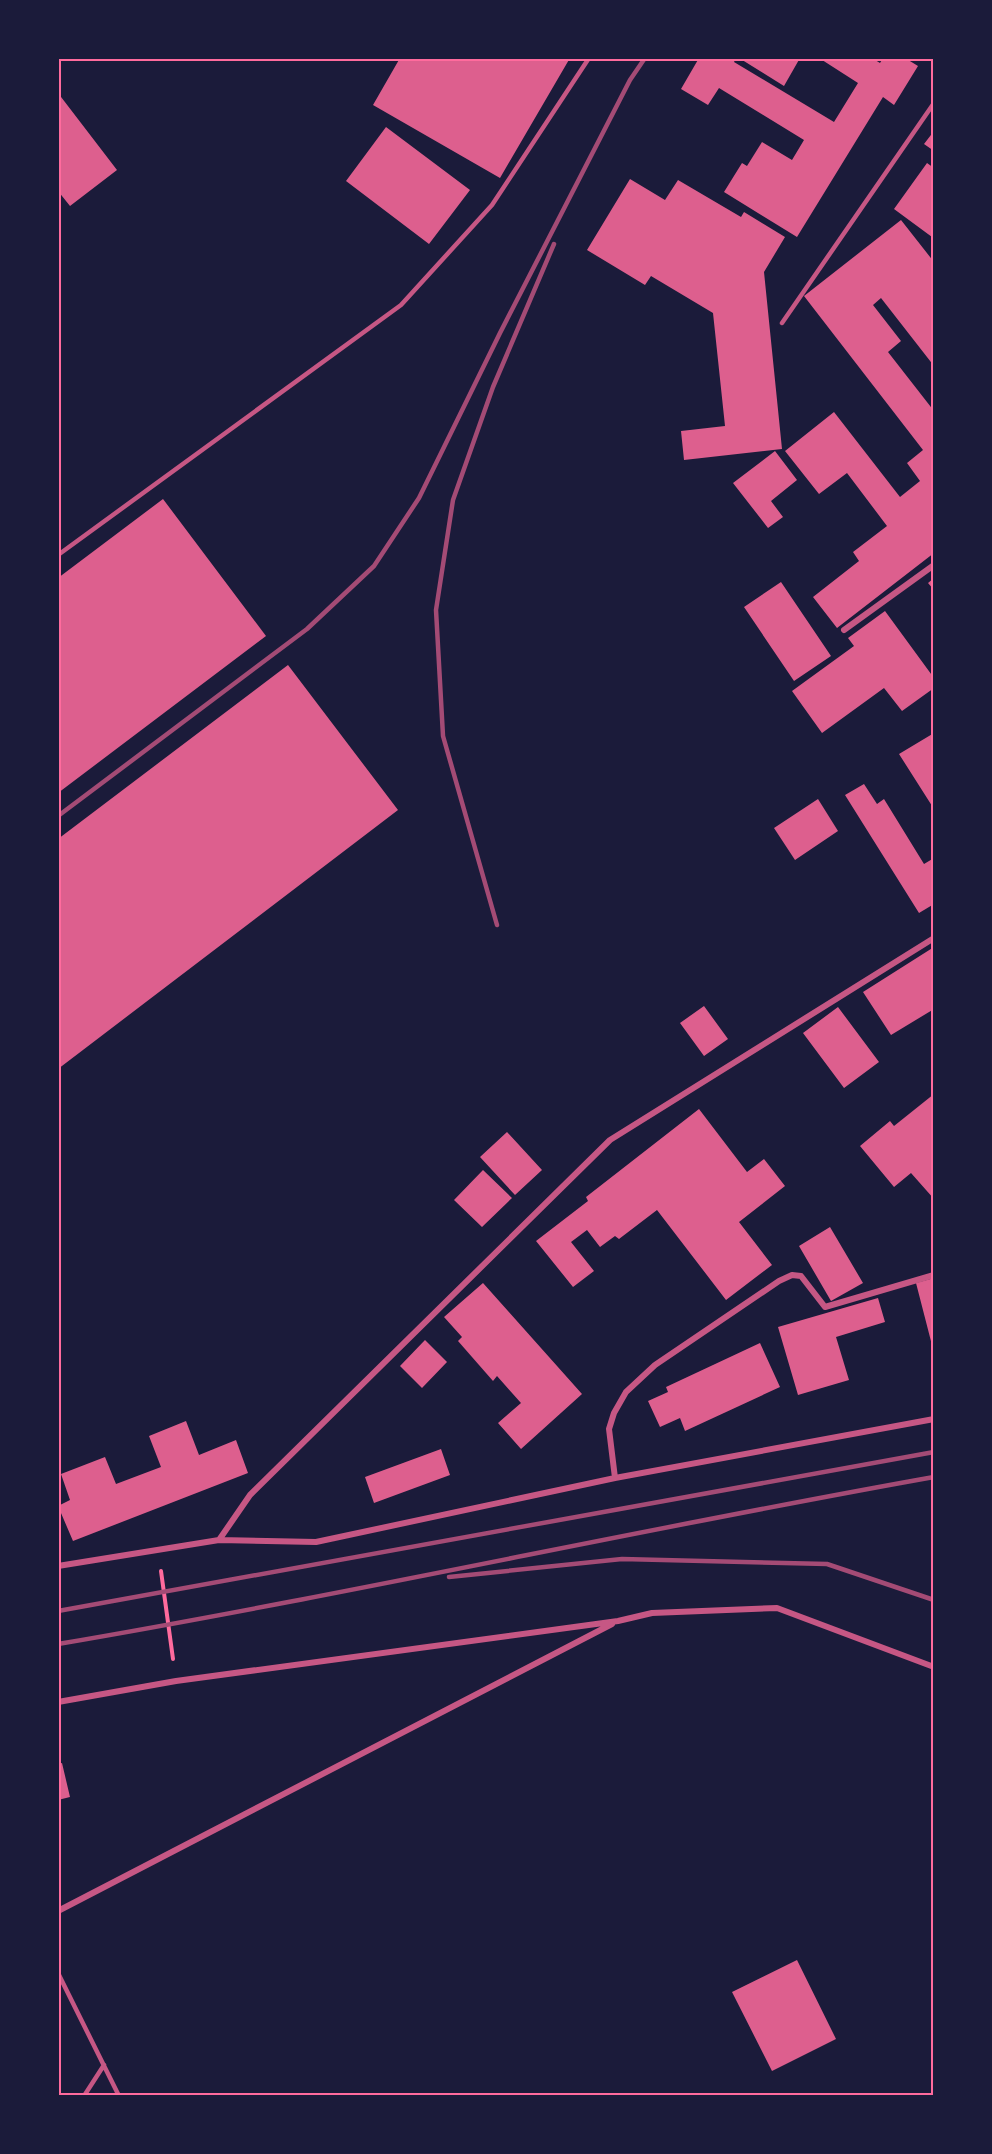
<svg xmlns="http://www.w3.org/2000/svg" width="992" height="2154" viewBox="0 0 992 2154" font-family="'Public Sans',sans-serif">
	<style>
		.building { fill: #dd5f8e }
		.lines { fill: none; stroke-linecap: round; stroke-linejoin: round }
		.path { stroke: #ff6b9d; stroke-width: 4 }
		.service { stroke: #c65784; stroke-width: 4.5 }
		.minor { stroke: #c65784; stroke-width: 6 }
		.rail { stroke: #a44b75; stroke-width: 4.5 }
		.neatline { fill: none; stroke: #ff6b9d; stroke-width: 2 }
	</style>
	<rect width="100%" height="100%" fill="#1b1b3a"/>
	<path class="building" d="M400,58H570L500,178L373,105Z
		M699,58H736L734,62L834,122L858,83L819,58H872L880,63L883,58H905L918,66L894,105L883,97L797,237L724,192L742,163L747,166L762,142L792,160L804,140L719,88L708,105L681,89Z
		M739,58H800L784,86Z
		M58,93L117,170L70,206L58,191Z
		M386,127L470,190L429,244L346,181Z
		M934,131V151L924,144Z
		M927,163L934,168L932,237L894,209Z
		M630,179L665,200L678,180L741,217L744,212L785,237L764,272L782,449L684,460L681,431L725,426L713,313L651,276L645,285L587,250Z
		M901,220L934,262V366L881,298L873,305L901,341L888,352L934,411V553L837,628L813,597L859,561L853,552L887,526L847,473L819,494L785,451L834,412L900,497L920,481L907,463L923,450L804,296Z
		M775,451L797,480L771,501L783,517L768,528L733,483Z
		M163,499L266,636L58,793V578Z
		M934,578V590L928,583Z
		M781,582L831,656L794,681L744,607Z
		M885,611L934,678V688L902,711L884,688L822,733L792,691L854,646L848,638Z
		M288,665L398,810L58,1069V839Z
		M934,733V809L899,754Z
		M864,784L877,804L884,799L924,864L934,858V904L919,913L845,795Z
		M818,799L838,831L795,860L774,828Z
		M934,947V1009L891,1035L863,992Z
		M704,1006L728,1039L704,1056L680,1023Z
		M838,1007L879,1062L844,1088L803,1033Z
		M934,1094V1199L911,1173L894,1187L860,1146L890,1121L894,1126Z
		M699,1109L747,1172L764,1159L785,1186L739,1222L772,1265L726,1300L657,1210L619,1239L615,1236L600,1247L587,1230L571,1242L594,1271L573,1287L536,1241L588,1201L586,1197Z
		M507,1132L542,1170L515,1195L480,1157Z
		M483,1170L512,1198L482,1227L454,1200Z
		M830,1227L863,1283L831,1301L799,1246Z
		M934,1278V1349H933L916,1283Z
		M483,1283L582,1394L521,1449L498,1423L521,1403L497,1376L493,1381L458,1341L462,1337L444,1317Z
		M878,1298L885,1322L836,1337L849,1380L798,1395L778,1327Z
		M425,1340L447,1362L422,1388L400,1366Z
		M760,1343L780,1387L685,1431L680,1418L660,1427L648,1401L668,1392L666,1387Z
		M186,1421L199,1455L236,1440L248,1473L73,1541L58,1506L70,1500L61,1474L105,1457L116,1484L161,1467L149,1436Z
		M441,1449L450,1475L374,1503L365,1477Z
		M62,1763L70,1797L58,1800V1764Z
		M797,1960L836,2039L772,2071L732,1992Z"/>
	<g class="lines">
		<path class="path" d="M161,1571L173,1659"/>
		<path class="service" d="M782,323L934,103
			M58,555L401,305L492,205L589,58
			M58,1973L119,2096
			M84,2096L104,2065"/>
		<path class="minor" d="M844,630L934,565
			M615,1478L609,1429L614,1413L626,1392L655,1365L779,1281L792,1275L801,1276L825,1307L934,1275
			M219,1540L250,1495L610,1140L934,938
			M58,1566L219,1540L316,1542L615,1478L934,1419
			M58,1702L176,1681L618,1621L652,1613L777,1608L934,1667
			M58,1911L612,1624"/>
		<path class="rail" d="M58,816L307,629L374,566L419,498L500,333L630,80L645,58
			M497,925L443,736L436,610L453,500L493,387L554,244
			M449,1577L622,1559L827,1564L934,1600
			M58,1611L934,1452
			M58,1644C351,1594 641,1529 934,1477"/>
	</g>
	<rect width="992" height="2154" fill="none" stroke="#1b1b3a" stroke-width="120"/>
	<rect x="60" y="60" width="872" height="2034" class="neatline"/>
</svg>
